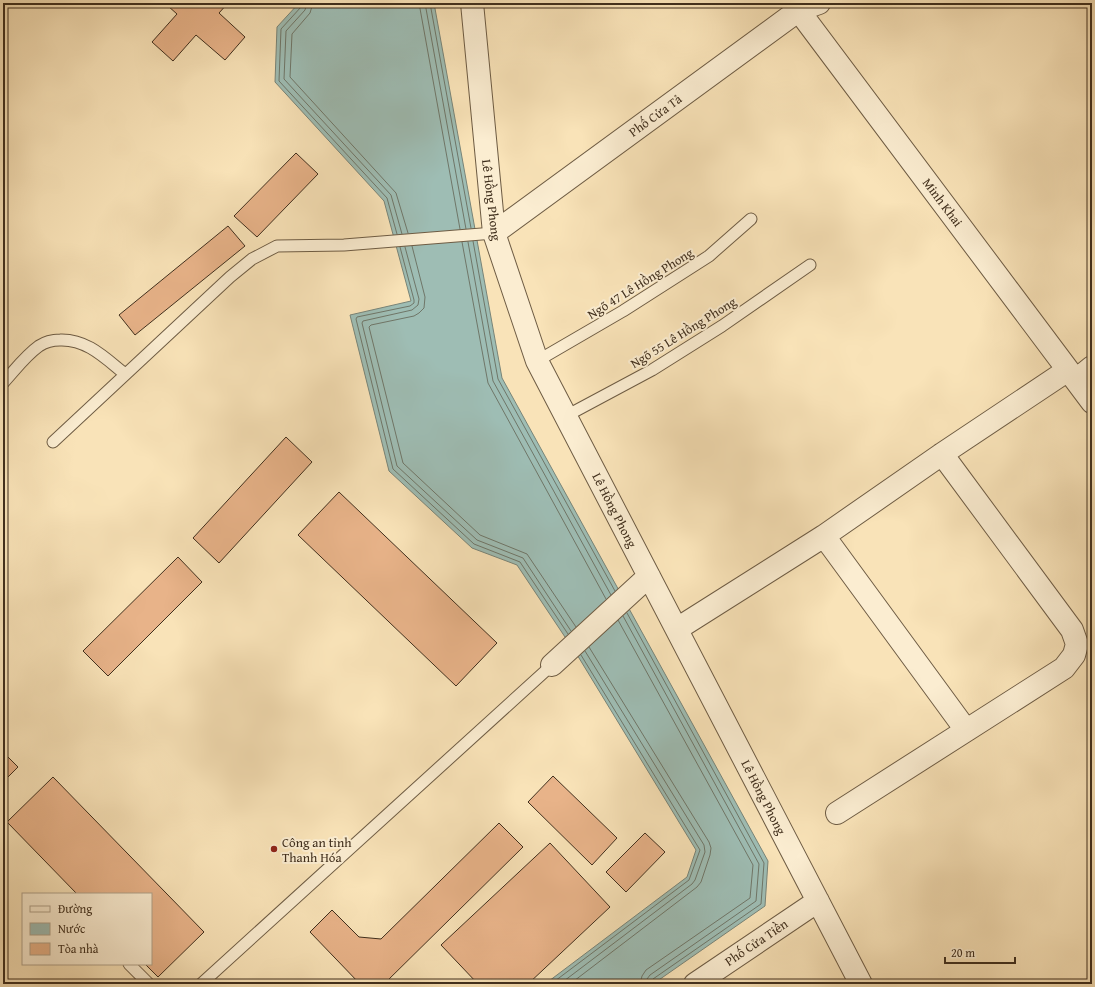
<svg xmlns="http://www.w3.org/2000/svg" width="1095" height="987" viewBox="0 0 1095 987" font-family="'Gentium Book Plus',serif">
	<style>
		.water { fill: #9ebdb4; stroke: #788478 }
		.lines { fill: none; stroke-linecap: round; stroke-linejoin: round }
		.shore { stroke: #6f7668; stroke-width: 1 }
		.building { fill: #e8b389; stroke: #402f1d }
		.service-casing { stroke: #6e5c44; stroke-width: 13 }
		.minor-casing { stroke: #6e5c44; stroke-width: 24 }
		.service { stroke: #fbedd1; stroke-width: 11 }
		.minor { stroke: #fbedd1; stroke-width: 22 }
		.poi-dot { fill: #8f2418; stroke: #fbedd1; stroke-width: 1.5 }
		.labels { text-anchor: middle; stroke-width: 4; stroke-linejoin: round; paint-order: stroke }
		.street-label { font-size: 13px; fill: #402f1d; stroke: #fbedd1 }
		.poi-label { font-size: 13px; fill: #402f1d; stroke: #fbedd1; text-anchor: start }
	</style>
	<rect width="100%" height="100%" fill="#f9e3b8"/>
	<filter id="stains"><feTurbulence type="fractalNoise" baseFrequency=".005" numOctaves="4"/><feColorMatrix values="0 0 0 0 .2 0 0 0 0 .09 0 0 0 0 .02 0 0 0 .5 -.17"/></filter>
	<radialGradient id="worn" r=".72"><stop offset=".6" stop-color="#630" stop-opacity="0"/><stop offset="1" stop-color="#630" stop-opacity=".3"/></radialGradient>
	<path class="water" d="M299,3H434L502,378L768,861L765,906L653,984H545L687,877L696,850L579,658L517,565L472,548L389,471L350,315L411,301L384,201L275,82L277,27Z"/>
	<g class="lines">
		<path class="shore" d="M302,3L301,7L281,29L279,81L387,198L397,234
			M307,3L305,10L286,31L284,79L391,195L402,234
			M313,3L310,13L292,34L290,77L396,193L408,233
			M419,3L460,229
			M425,3L466,229
			M430,3L471,228
			M473,241L498,379L615,591
			M462,242L488,383L606,599
			M468,242L493,381L611,595
			M412,246L425,297L424,308L419,313L414,316L371,325L369,327L403,463L480,535L527,554L576,627
			M400,247L414,300V303L410,306L357,317L356,319L393,469L474,544L520,562L568,634
			M405,247L419,299L418,305L412,310L363,321L362,323L397,466L477,540L523,558L571,631
			M627,613L764,863L761,904L653,979L651,984
			M623,616L759,864L756,901L650,975L647,979L646,984
			M618,620L753,865L750,898L646,970L642,976L640,984
			M551,984L689,880L700,850L581,655
			M560,984L692,884L695,880L705,852L704,845L585,651
			M570,984L697,887L701,882L710,855L711,848L709,842L589,647"/>
	</g>
	<path class="building" d="M171,3H228L219,13L245,37L225,60L196,35L173,61L152,42L177,14L168,6Z
		M296,153L318,174L257,237L234,216Z
		M228,226L245,246L135,335L119,315Z
		M286,437L312,462L219,563L193,538Z
		M339,492L497,643L456,686L298,535Z
		M178,557L202,582L108,676L83,651Z
		M3,752L18,767L3,782Z
		M553,776L617,838L592,865L528,802Z
		M53,777L204,932L158,977L145,964H151V894H77L7,822Z
		M499,823L523,847L384,984H360L310,932L332,910L359,937L381,939Z
		M645,833L665,852L626,892L606,872Z
		M550,843L610,907L528,984H478L441,945Z"/>
	<g class="lines">
		<defs>
			<path id="service" d="M537,361L623,311L709,256L751,219
				M3,383C15,370 25,356 39,346C45,342 53,340 60,340C87,339 105,358 125,374
				M566,416L652,370L722,326L810,265
				M53,442L230,277L252,259L277,246L344,245L494,233
				M129,964L149,984
				M201,984L552,665"/>
			<path id="minor" d="M472,3L494,233L537,361L861,984
				M793,3L1092,402
				M494,233L799,10L819,3
				M1076,380L1092,367
				M824,536L966,730
				M677,629L824,536L942,454L1068,370
				M552,665L649,576
				M837,813L1064,668L1074,655L1077,644L1072,630L942,454
				M695,984L818,901"/>
		</defs>
		<use href="#service" class="service-casing"/>
		<use href="#minor" class="minor-casing"/>
		<use href="#service" class="service"/>
		<use href="#minor" class="minor"/>
	</g>
	<circle class="poi-dot" cx="274" cy="849" r="4"/>
	<g class="labels">
		<g class="street-label">
			<text transform="translate(655 115) rotate(-36)" y="5">Phố Cửa Tả</text>
			<text transform="translate(492 200) rotate(83)" y="5">Lê Hồng Phong</text>
			<text transform="translate(943 202) rotate(53)" y="5">Minh Khai</text>
			<text transform="translate(640 283) rotate(-32)" y="5">Ngõ 47 Lê Hồng Phong</text>
			<text transform="translate(683 332) rotate(-32)" y="5">Ngõ 55 Lê Hồng Phong</text>
			<text transform="translate(615 510) rotate(63)" y="5">Lê Hồng Phong</text>
			<text transform="translate(764 797) rotate(63)" y="5">Lê Hồng Phong</text>
			<text transform="translate(756 942) rotate(-34)" y="5">Phố Cửa Tiền</text>
		</g>
		<g class="poi-label">
			<text x="282" y="847">Công an tỉnh<tspan x="282" dy="15">Thanh Hóa</tspan></text>
		</g>
	</g>
	<rect width="1095" height="987" fill="none" stroke="#f9e3b8" stroke-width="16"/>
	<rect x="4" y="4" width="1087" height="979" fill="none" stroke="#402f1d" stroke-width="2"/>
	<rect x="8" y="8" width="1079" height="971" fill="none" stroke="#402f1d"/>
	<rect x="22" y="893" width="130" height="72" fill="#fbedd1" stroke="#b0a189"/>
	<rect x="30" y="906" width="20" height="6" fill="#fbedd1" stroke="#b0a189"/>
	<text x="58" y="913" font-size="12" fill="#402f1d">Đường</text>
	<rect x="30" y="923" width="20" height="12" fill="#9ebdb4" stroke="#b0a189"/>
	<text x="58" y="933" font-size="12" fill="#402f1d">Nước</text>
	<rect x="30" y="943" width="20" height="12" fill="#e8b389" stroke="#b0a189"/>
	<text x="58" y="953" font-size="12" fill="#402f1d">Tòa nhà</text>
	<path d="M945 957v6h70v-6" fill="none" stroke="#402f1d" stroke-width="2"/>
	<text x="951" y="957" font-size="12" fill="#402f1d" stroke="#fbedd1" stroke-width="3" paint-order="stroke">20 m</text>
	<rect width="100%" height="100%" filter="url(#stains)"/>
	<rect width="100%" height="100%" fill="url(#worn)"/>
</svg>
